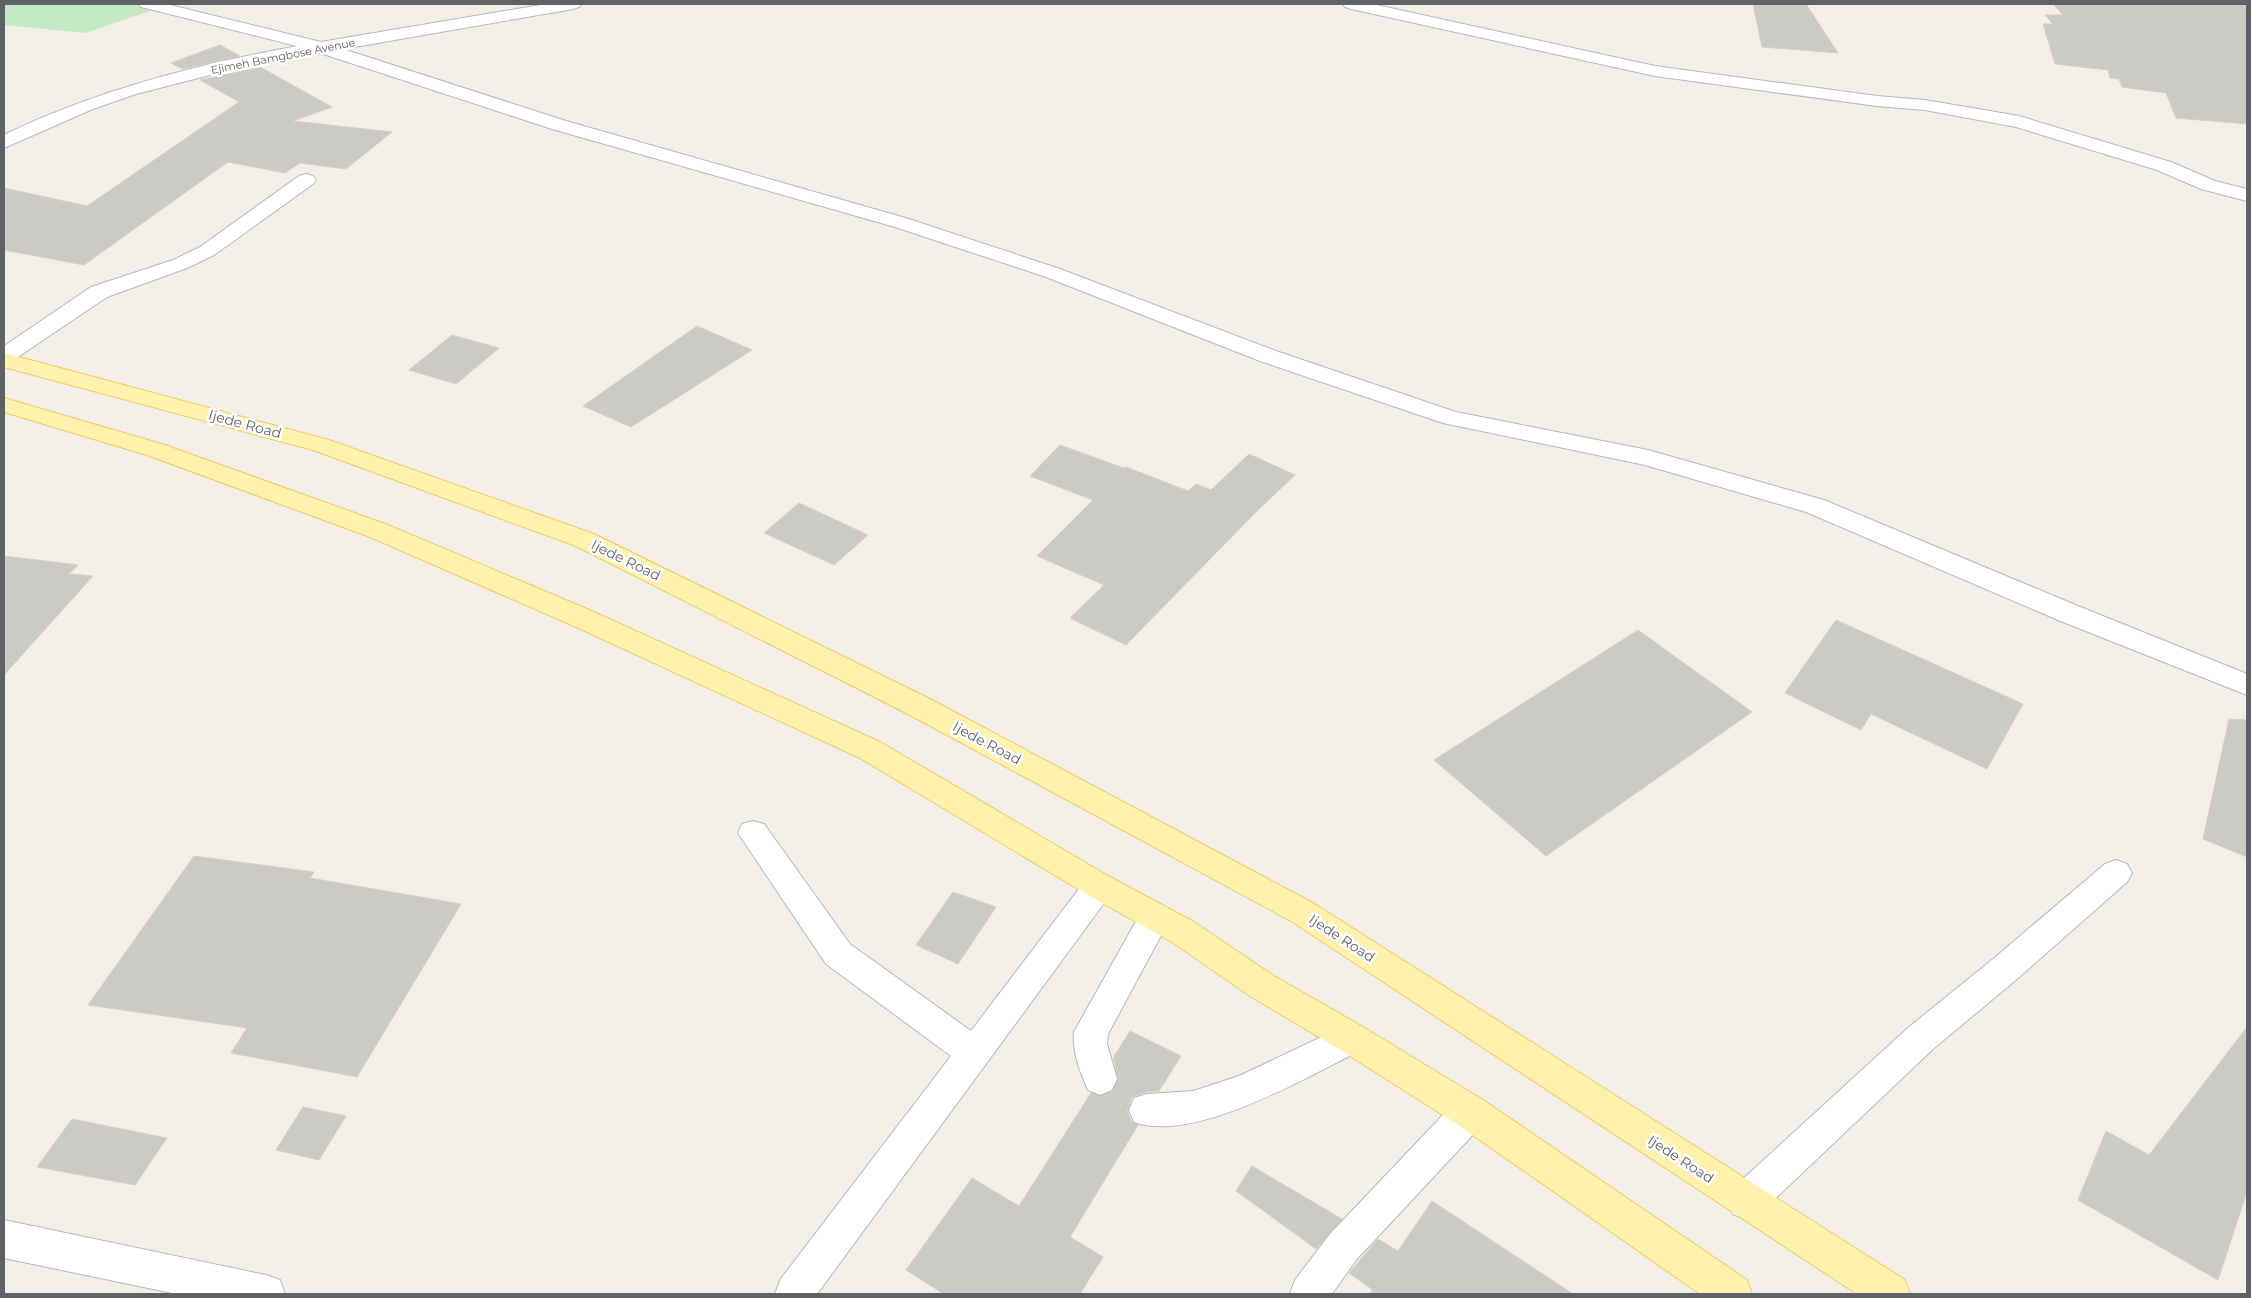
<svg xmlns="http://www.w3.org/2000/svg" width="2251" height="1298" viewBox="0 0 2251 1298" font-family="Montserrat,sans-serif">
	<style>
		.green { fill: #c5e8c5 }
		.building { fill: #cccac5; stroke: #d6d1c6 }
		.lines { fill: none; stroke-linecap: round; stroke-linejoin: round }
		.minor-tunnel { stroke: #ccccc8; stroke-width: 34; stroke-dasharray: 34 17; stroke-linecap: butt }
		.minor-casing { stroke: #b5b8bc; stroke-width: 2 }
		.major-casing { stroke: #f2c960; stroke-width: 2 }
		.minor { fill: #fff; fill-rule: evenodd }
		.major { fill: #fff2af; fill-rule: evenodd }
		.labels { text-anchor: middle; stroke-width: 5; stroke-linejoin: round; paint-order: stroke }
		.far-street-label { font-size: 11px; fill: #5f6368; stroke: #fff }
		.street-label { font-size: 14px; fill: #5f6368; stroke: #fff }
	</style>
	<rect width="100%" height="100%" fill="#f1efe8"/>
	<path class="green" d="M4,4H171L85,33L4,25Z"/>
	<path class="building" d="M1753,4H1806L1838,53L1762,47Z
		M2053,4H2247V124L2176,118L2166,93L2122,87L2119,79L2110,78L2108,70L2055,64L2043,24H2053L2045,15H2063Z
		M220,45L240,56L182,69L171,63Z
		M260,67L332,107L293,121L392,132L346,169L300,163L285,173L228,162L84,265L4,250V188L87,206L239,102L200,80Z
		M697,326L752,350L631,427L583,406Z
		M452,335L499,348L456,384L409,370Z
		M1060,445L1124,468L1126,467L1188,491L1196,484L1211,490L1249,454L1295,475L1254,514L1126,645L1070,618L1104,585L1037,556L1093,500L1030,476Z
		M799,503L868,535L834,565L764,533Z
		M4,556L78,565L69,574L93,576L4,675Z
		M1836,620L2023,704L1987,769L1871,714L1861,730L1785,693Z
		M1638,630L1752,712L1546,856L1434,760Z
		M2229,719L2247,720V857L2203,839Z
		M194,856L314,872L310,878L461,904L357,1077L231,1053L247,1028L88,1005Z
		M953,892L996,907L958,964L916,945Z
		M2247,1027V1192L2218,1280L2078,1200L2106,1131L2149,1155Z
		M1130,1031L1181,1056L1159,1091L1146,1092L1132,1097L1127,1111L1132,1123L1138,1125L1070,1237L1103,1257L1080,1294H944L906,1270L972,1178L1019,1206L1091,1093L1101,1097L1114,1091L1119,1078L1113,1058Z
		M303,1107L346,1116L319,1160L276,1150Z
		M72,1119L167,1138L135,1185L37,1167Z
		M1252,1166L1342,1219L1316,1249L1236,1191Z
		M1432,1201L1573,1294H1369L1373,1290L1349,1273L1378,1239L1398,1251Z"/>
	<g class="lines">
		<path class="minor-tunnel" d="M1100,1079L1147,1110"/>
		<defs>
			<path id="minor" d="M139,4H166L321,42L546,4H581L579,7L573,9L343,49L566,121L909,219L1060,269L1276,351L1456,412L1648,450L1824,500L2078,606L2247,674V695L2058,620L1806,512L1645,465L1443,423L1260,361L1046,277L895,227L552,129L320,53L218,73L136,94L93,109L4,148V135C97,90 196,65 297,46L141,7Z
				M1343,4H1372L1655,66L1877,96L1925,100L2019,116L2171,162L2215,181L2247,189V201L2201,189L2157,170L2016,127L1925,110L1877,106L1655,76L1351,9L1345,7Z
				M306,174L313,176L316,180L313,184L214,255L187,268L107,297L12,361L4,363V346L91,287L173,260L200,247L299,176Z
				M753,821L764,824L850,944L971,1031L1088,877L1099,873L1110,877L1115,886L1110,895L817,1294H775L780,1280L951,1056L826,964L738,833L742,824Z
				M2116,860L2127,864L2132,873L2127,882L2017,979L1933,1049L1759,1214L1746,1219L1733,1214L1728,1201L1733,1188L1909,1027L1993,959L2105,864Z
				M1155,904L1166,907L1171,917L1108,1034L1107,1044L1117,1079L1112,1090L1100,1095L1088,1090C1080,1072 1072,1052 1074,1032L1144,907Z
				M1351,1023L1363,1027L1368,1038L1363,1049C1309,1076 1194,1144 1134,1122L1129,1110L1134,1098L1147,1094L1193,1091L1239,1076Z
				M1470,1096L1483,1100L1488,1112L1483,1124L1356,1260L1332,1294H1290L1295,1280L1330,1234L1457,1100Z
				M4,1220L266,1275L280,1280L285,1294H177L4,1258Z"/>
			<path id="major" d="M4,353L329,440L594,534L930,699L1313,903L1905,1280L1910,1294H1857L1291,921L910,715L576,546L313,450L4,367Z
				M4,398L165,445L388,525L594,612L880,742L1110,877L1194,922L1274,976L1363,1027L1483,1100L1747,1280L1752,1294H1700L1457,1124L1339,1049L1250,996L1172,942L1088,895L860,758L574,626L370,537L147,455L4,412Z"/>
		</defs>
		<use href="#minor" class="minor-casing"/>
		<use href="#major" class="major-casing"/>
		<use href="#minor" class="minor"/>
		<use href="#major" class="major"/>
	</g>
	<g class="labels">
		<g class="far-street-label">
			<text transform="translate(283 56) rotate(-11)" y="4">Ejimeh Bamgbose Avenue</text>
		</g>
		<g class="street-label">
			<text transform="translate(245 424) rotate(15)" y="5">Ijede Road</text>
			<text transform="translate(626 560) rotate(26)" y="5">Ijede Road</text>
			<text transform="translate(987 743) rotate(28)" y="5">Ijede Road</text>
			<text transform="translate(1342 938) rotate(33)" y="5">Ijede Road</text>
			<text transform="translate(1681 1159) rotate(33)" y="5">Ijede Road</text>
		</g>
	</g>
	<rect width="2251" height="1298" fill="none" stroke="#5f6368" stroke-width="10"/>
</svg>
